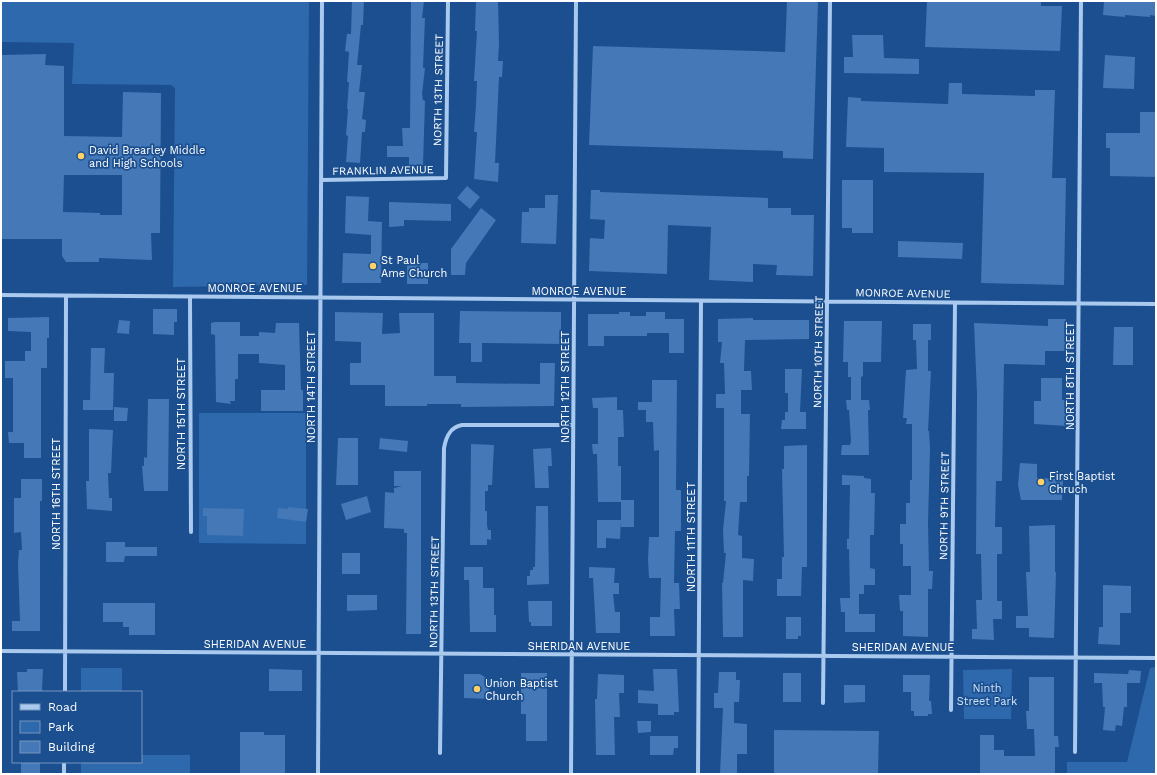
<svg xmlns="http://www.w3.org/2000/svg" width="1157" height="775" viewBox="0 0 1157 775" font-family="'Work Sans',sans-serif">
	<style>
		.green { fill: #2e69ad }
		.building { fill: #4478b7; fill-rule: evenodd }
		.lines { fill: none; stroke-linecap: round; stroke-linejoin: round }
		.street { stroke: #a9c9ee; stroke-width: 4 }
		.poi-dot { fill: #ffd166; stroke: #1b4f8f; stroke-width: 1.5 }
		.labels { text-anchor: middle; stroke-width: 3.5; stroke-linejoin: round; paint-order: stroke }
		.street-label { font-size: 11px; fill: #fff; stroke: #1b4f8f }
		.poi-label { font-size: 11px; fill: #fff; stroke: #1b4f8f; text-anchor: start }
		.park-label { font-size: 11px; fill: #cfe3fa; stroke: #1b4f8f }
	</style>
	<rect width="100%" height="100%" fill="#1b4f8f"/>
	<path class="green" d="M1,1H309L307,285L173,287L175,88L171,85L72,84L74,43L1,42Z
		M199,413H306V544L199,543Z
		M1156,667V774H1067V762H1127L1150,668Z
		M81,668H122V692H81Z
		M1012,669L1011,719H964L963,670Z
		M141,755H190V774H81V762H141Z"/>
	<path class="building" d="M352,1H364L363,25H361L357,65H362L359,92H365L362,119L366,120L365,132H362L360,163L346,162L348,136L346,135L348,109H347L349,82H347L349,52L345,51L347,34H351Z
		M411,1H424L422,18H425L423,68H425L422,94L423,100L425,101L423,165H409V157H387V146H403L402,128H410Z
		M476,1H498L499,43L498,61H503L502,77H499L495,163H499L498,182L474,179L477,132H474L476,105L477,81H474L477,31H475Z
		M787,1H818L813,159L783,158V151L589,145L593,46L785,52Z
		M927,1H1041V6H1062L1060,51L925,47Z
		M1104,1H1156V16L1150,15V17L1125,15V17L1103,15Z
		M852,35H883L884,58L919,59V74L844,73V57H853Z
		M46,54L45,65L64,66V136L122,137L123,92L161,93L160,233H151L152,260L99,258V262H66L62,256V239H1V55ZM64,175H122V215H100V213L63,212Z
		M1105,55L1135,57L1134,89L1103,88Z
		M949,83H962V94L1035,96V90H1055L1052,178H1066L1064,285L981,283L984,173L884,172V148L846,147L848,97L861,98V101L948,104Z
		M1140,112H1156V177L1110,176V148H1106V133H1140Z
		M842,180H873V233H852V228H842Z
		M467,186L480,197L470,209L457,198Z
		M591,190H600V192L768,198V208H791V215H814L813,276L776,275L777,265L753,264V282L709,280L711,227L668,225L667,274L589,271L590,238L604,239L605,220L590,219Z
		M545,195H558L556,244L521,243L522,212H529V208H545Z
		M346,196L369,197L368,221L382,222L381,283H342L343,253L371,254V235L345,233Z
		M389,202L451,204V221L404,220V226L389,227Z
		M481,208L496,220L466,263L465,275H451V249Z
		M898,241L963,243L962,259L898,257Z
		M407,263H428V284H407Z
		M153,309H177V322H174V335L153,334Z
		M460,311L561,312V344L482,343V362H471V343H459Z
		M335,312L383,313L382,334L400,333L399,313H434V376H456V383L540,384V363H555L554,406L461,407V404H427V406H385V385H350V363H361V342L335,341Z
		M619,312H630V316H646V312H665V319H684V353H669V333H647V336H604V346H588V314H619Z
		M49,317V338H47V368H41V458H24V443H9L8,432H13V378H5V361H25V351H31V332L8,331V318Z
		M753,318V320H809V339L745,340L744,371H751L752,390H741V414H750L749,476H747V502H740L738,535L742,536V558L754,559L753,581L743,580V637H723L722,583H723L726,553H724L723,530L726,501H724V408H716V394H725L724,363H720L722,342H718V319Z
		M1048,319H1066V351H1045V365L1004,364L1002,481H996L995,527H1002V554H997V601H1002V619H993L994,640L972,639V629H977L976,600H982L981,554H976L977,394L974,323L1048,326Z
		M119,320L130,321L129,334L117,333Z
		M844,321H882L881,362H863V376L861,377V400H869L870,410H868L869,455H841L842,445H850L851,441L849,410H847L846,400H851V377H848V362H843Z
		M215,322H240V336H259V332L275,333L276,323H299L301,390H303V411H261V390H285V365L259,363V354H238V379H235V401H230L231,404L216,402L215,335L211,334V323Z
		M913,324H931V340H928V371H931L928,431H929L930,448L928,524L929,571H933L932,589H928V637L903,636V611H900L899,595H911V566H903V544H900V524H906V503H910V480H912V424H906L907,418H903L906,370L917,369L916,340H913Z
		M1114,327H1133V365H1113Z
		M91,348H105L104,373H114L113,410H83V400H90Z
		M785,369H802L800,412H806V429H781L782,420H785V412H788V393H785Z
		M1041,378H1062V400H1066V426L1034,424V401H1041Z
		M652,380H677L676,490H681V531H675L674,583H679L680,609H674L675,636H650V617H660L661,578H649L648,560L649,537H659V450L654,451L653,422H646V410H638V402H652Z
		M617,397V410H623L624,437H618V466H621V500H634V527H621V502H598L597,454H593L592,444H598V408H593L592,398Z
		M148,399H169L168,491H144L142,466H144V457L147,458Z
		M114,407L128,408L127,421H114Z
		M89,429L113,430L111,473H108L109,498H112V511L87,509L86,481H89Z
		M338,438H358V485H336Z
		M380,438L408,441L407,452L379,449Z
		M471,444L494,445L492,485H488V491H485V511H487V525L488,530H491V540L487,539V545H470Z
		M807,445V567H802L801,596H777V579H782V557H784L782,469H784V446Z
		M551,448L552,466H548L549,488H535L533,449Z
		M1020,463L1037,464V478L1063,479L1062,500H1021L1018,485Z
		M394,471H421V634H406L407,533H404V529L384,528L385,492L394,493V488L402,486H394Z
		M842,475L864,476V478L871,479V493H875L874,535H870V568L875,569V585H864V594H859V614H875V632H845V612H841L840,598H850L849,549H847V539H849L850,485H842Z
		M21,479H42V501H40V631H12V621H20L18,564L19,550H22L21,532L14,533V498H21Z
		M367,496L371,512L346,520L341,504Z
		M536,506H548L549,584L527,585V576H530V570H533V567H535Z
		M288,507L308,509L306,522L277,518L278,508L288,509Z
		M203,508L244,509L243,536L207,535V516H203Z
		M597,520H621L620,539L606,538V548H597Z
		M1055,525V572H1056L1054,638L1029,637V628H1016V616H1028L1026,572H1030L1029,526Z
		M106,542H125V547H157V556H125L124,562H106Z
		M342,553H360V574H342Z
		M464,567H483V588H494V615H496V632H470L469,580H464Z
		M589,567L615,568L614,583H619V594H613L615,612H620V633H596L593,578H589Z
		M1103,585L1131,586V613H1120V645L1098,644L1099,627H1103Z
		M347,595H377V610L347,611Z
		M528,601H552V626H531V622H529Z
		M103,603H155V635H129V627H123V622H103Z
		M786,617H801V636H798V639H786Z
		M27,669H43L42,692H18L17,672H27Z
		M269,669L302,670V691H269Z
		M653,669H677L679,712H674V715H658V704L638,703V690L654,691Z
		M1129,670L1141,671L1140,683H1127V707H1124L1122,726L1116,725L1115,731L1103,730L1105,707H1103L1102,683H1094V673L1128,674Z
		M719,672H736V680H740L739,702H734V723L747,724V754H737V774H720L723,708H714V693H718Z
		M521,673H547V741H526V714H521Z
		M783,673H801V702H783Z
		M464,674H480L489,680V699L464,698Z
		M598,674L624,675V693H619L620,717H614L615,755H596L595,699H597Z
		M903,675H930L929,701H931L932,714H928V716H914V711H911V692H903Z
		M1029,677H1054V736H1058L1059,747H1055V774H980V735H994V750H1004V756H1035L1034,729H1027L1026,711H1029Z
		M844,685H865V702L844,703Z
		M637,721H651V732L638,733Z
		M774,730L879,731L878,774H774Z
		M240,732H264V735H285V774H240Z
		M650,736H678V748H674L673,755H650Z
		M21,762H40V774H21Z"/>
	<g class="lines">
		<path class="street" d="M321,180L446,178L448,1
			M1,295L1156,304
			M190,297L191,532
			M1,651L1156,658
			M65,692L66,296
			M823,703L830,1
			M951,710L955,303
			M1075,752L1081,1
			M440,753L444,448C446,437 450,427 462,425H573
			M64,774V762
			M318,774L322,1
			M571,774L576,1
			M698,774L701,301"/>
	</g>
	<g class="poi-dot">
		<circle cx="81" cy="156" r="4"/>
		<circle cx="373" cy="266" r="4"/>
		<circle cx="1041" cy="482" r="4"/>
		<circle cx="477" cy="689" r="4"/>
	</g>
	<g class="labels">
		<g class="street-label">
			<text transform="translate(438 90) rotate(-89)" y="4">NORTH 13TH STREET</text>
			<text transform="translate(383 170) rotate(-1)" y="4">FRANKLIN AVENUE</text>
			<text x="255" y="292">MONROE AVENUE</text>
			<text x="579" y="295">MONROE AVENUE</text>
			<text transform="translate(903 293) rotate(1)" y="4">MONROE AVENUE</text>
			<text transform="translate(818 352) rotate(-89)" y="4">NORTH 10TH STREET</text>
			<text transform="translate(1070 376) rotate(-90)" y="4">NORTH 8TH STREET</text>
			<text transform="translate(311 387) rotate(-90)" y="4">NORTH 14TH STREET</text>
			<text transform="translate(565 387) rotate(-90)" y="4">NORTH 12TH STREET</text>
			<text transform="translate(181 414) rotate(-90)" y="4">NORTH 15TH STREET</text>
			<text transform="translate(56 494) rotate(-90)" y="4">NORTH 16TH STREET</text>
			<text transform="translate(944 506) rotate(-89)" y="4">NORTH 9TH STREET</text>
			<text transform="translate(691 537) rotate(-90)" y="4">NORTH 11TH STREET</text>
			<text transform="translate(434 592) rotate(-89)" y="4">NORTH 13TH STREET</text>
			<text x="255" y="648">SHERIDAN AVENUE</text>
			<text x="579" y="650">SHERIDAN AVENUE</text>
			<text x="903" y="651">SHERIDAN AVENUE</text>
		</g>
		<g class="poi-label">
			<text x="89" y="154">David Brearley Middle<tspan x="89" dy="13">and High Schools</tspan></text>
			<text x="381" y="264">St Paul<tspan x="381" dy="13">Ame Church</tspan></text>
			<text x="1049" y="480">First Baptist<tspan x="1049" dy="13">Chruch</tspan></text>
			<text x="485" y="687">Union Baptist<tspan x="485" dy="13">Church</tspan></text>
		</g>
		<g class="park-label">
			<text x="987" y="692">Ninth<tspan x="987" dy="13">Street Park</tspan></text>
		</g>
	</g>
	<rect width="1157" height="775" fill="none" stroke="#ffffff" stroke-width="4"/>
	<rect x="12" y="691" width="130" height="72" fill="#1b4f8f" stroke="#7695bc"/>
	<rect x="20" y="704" width="20" height="6" fill="#a9c9ee" stroke="#7695bc"/>
	<text x="48" y="711" font-size="12" fill="#ffffff">Road</text>
	<rect x="20" y="721" width="20" height="12" fill="#2e69ad" stroke="#7695bc"/>
	<text x="48" y="731" font-size="12" fill="#ffffff">Park</text>
	<rect x="20" y="741" width="20" height="12" fill="#4478b7" stroke="#7695bc"/>
	<text x="48" y="751" font-size="12" fill="#ffffff">Building</text>
</svg>
